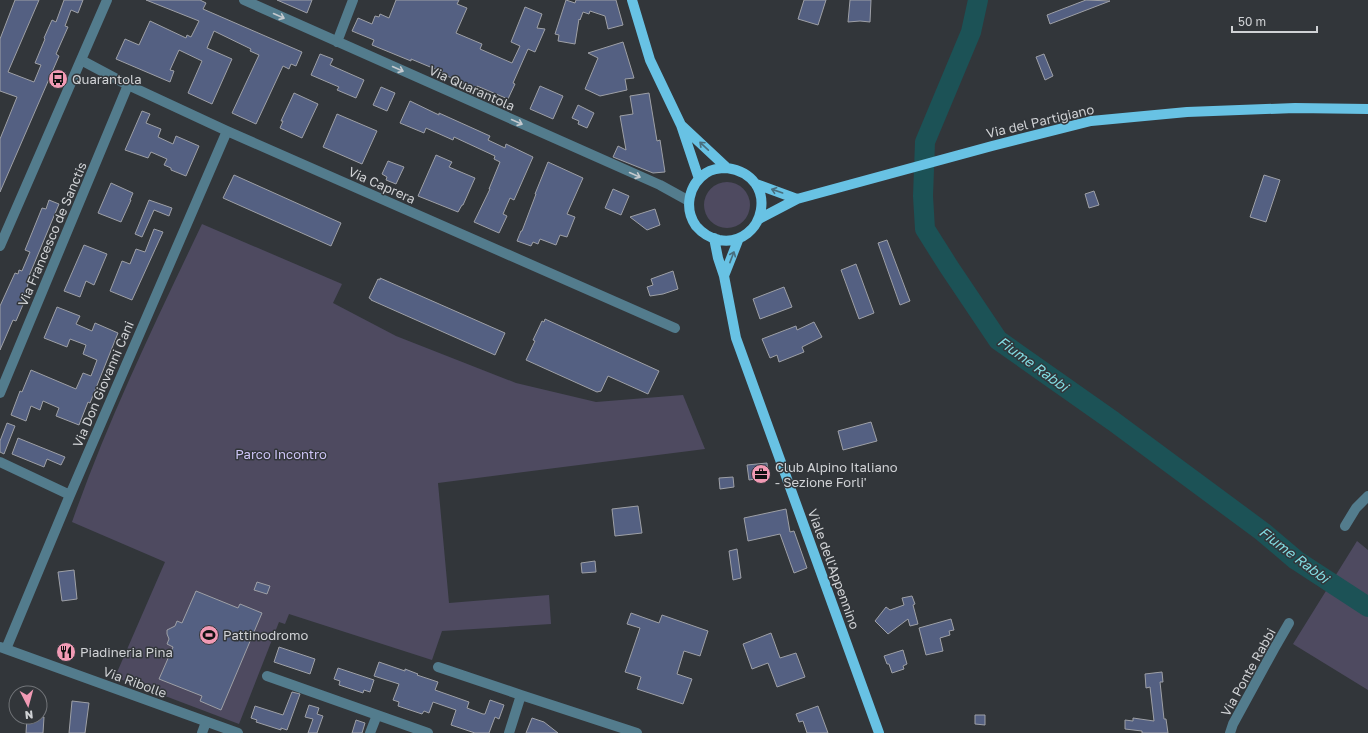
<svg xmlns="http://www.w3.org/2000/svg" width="1368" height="733" viewBox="0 0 1368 733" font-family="'Golos Text',sans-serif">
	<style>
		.green { fill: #4e4a60 }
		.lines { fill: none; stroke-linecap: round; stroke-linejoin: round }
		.river { stroke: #1c5256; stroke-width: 20 }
		.building { fill: #546082; stroke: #9ea0a6 }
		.minor { stroke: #537c8d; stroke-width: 10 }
		.major { stroke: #68c2e4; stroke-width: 10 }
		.oneway { stroke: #c4c9ce }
		.oneway2 { stroke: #486e7e }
		.labels { text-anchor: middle; stroke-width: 3; stroke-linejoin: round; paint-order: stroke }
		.poi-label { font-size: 13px; fill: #d0d2d5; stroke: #32363a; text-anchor: start }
		.street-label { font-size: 13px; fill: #d0d2d5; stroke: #32363a }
		.park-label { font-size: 13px; fill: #cdc4f6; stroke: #32363a }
		.water-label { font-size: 14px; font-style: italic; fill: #81dbe1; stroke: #32363a }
	</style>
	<rect width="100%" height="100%" fill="#32363a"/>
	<path class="green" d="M704 205a23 23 0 1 1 46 0a23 23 0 1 1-46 0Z
		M202,224L342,284L333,303L396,336L516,383L596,402L683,395L705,449L438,483L449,603L549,595L551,624L442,631L432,660L289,614L285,624L279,622L239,724L115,677L165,562L72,522C108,419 156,321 202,224Z
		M1357,541L1368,550V690L1293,644Z"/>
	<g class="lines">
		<path class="river" d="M978,0L971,32L925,142L923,196L925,229L949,267L998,340L1113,421L1263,532L1296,560L1368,607"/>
	</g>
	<path class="building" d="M15,0H39L8,72L34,82L41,65L35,63L45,39L44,38L52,20L56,22L64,0H83L78,13L71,10L65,26L68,27L56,54L59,56L0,192V139L17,97L0,91V39Z
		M146,0H200L206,3L203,9L302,52L296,66L291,64L289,69L283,66L256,124L232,113L259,55L250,51L251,49L214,31L207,48L232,59L212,104L188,93L202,61L179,50L170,70L174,71L170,82L116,59L125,39L139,45L150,21L186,38L187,35L191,37L199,21Z
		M277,0H312L307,13Z
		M396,0H459L457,4L467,8L456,33L482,44L480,49L512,63L520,46L511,42L525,7L542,14L537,28L545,29L535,52L528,49L513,83L515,84L508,99L477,86L475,92L466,88L468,85L447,76V74L411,59V61L372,45L374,40L352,31L358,18L372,24L375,16L379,17L380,14L389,18Z
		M566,0L575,3L576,0H616L623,25L608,29L605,16L590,11L589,14L583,12L580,20L579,19L575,44L558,41L559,35L555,34Z
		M804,0H826L818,25L798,19Z
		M850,0H871L870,22L860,21L848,22Z
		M1086,0L1110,1L1050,24L1047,15Z
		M623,42L634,78L625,79L627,90L600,96L585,89L598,58L588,53Z
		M320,54L333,59L330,65L364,80L356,98L337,90L339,87L311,75Z
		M1044,54L1053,76L1045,80L1036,57Z
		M540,86L563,96L553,119L530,109Z
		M381,87L395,93L387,111L373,105Z
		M294,93L318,104L302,138L280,128L283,121H281Z
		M649,93L657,141L660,140L665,172L653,173L613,157L618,146L626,150L620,116L633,114L630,96Z
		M410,101L439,115V113L490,136L488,140L505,148L506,144L533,157L514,200L510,198L503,214L507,216L499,233L474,222L490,189H489L500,162L494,159L495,156L454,137L453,140L426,128L424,133L400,123Z
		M578,105L594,113L587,128L578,124L579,121L572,118Z
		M142,111L150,114L146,123L161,129L158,137L173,144L176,136L199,146L186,176L171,170V168L164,165L167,159L151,152L148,158L125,150Z
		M337,114L377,131L362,164L323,147Z
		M436,155L452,162L449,167L475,178L463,205H462L458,212L418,196Z
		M388,161L404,167L396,184L386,180L387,177L382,174Z
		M548,162L583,178L567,214L575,217L567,237L560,235L556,245L540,239L538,244L533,242L531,246L517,241L521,231H522L536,194H535Z
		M234,175L341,223L331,246L223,198Z
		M1264,175L1280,180L1266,222L1250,217Z
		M111,183L133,193L130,200H131L121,222L98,213Z
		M613,189L629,196L621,215L605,208Z
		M1094,191L1099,205L1089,208L1085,194Z
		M49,200L59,204L29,276H30L26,292L28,293L16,321L13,320L0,350V306L15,273L18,274L19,270L22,271L30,252L25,250L42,208L46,209Z
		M149,200L172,208L169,216L154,210L142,237L135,234Z
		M655,209L660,225L647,230L630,217Z
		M154,229L163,232L132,300L110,291L122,261L130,264L136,249L145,252Z
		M887,240L910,301L900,305L878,243Z
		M84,245L107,254L94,285L86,281L80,297L64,291Z
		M856,264L874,313L859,319L841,270Z
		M673,271L678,289L663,294L650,296L647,287L653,285L651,279Z
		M380,278L505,333L495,355L371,300V299L369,298L378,279L380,280Z
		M784,287L792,307L760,319L753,299Z
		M57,307L80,316L76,324L92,331L95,323L118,333L90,403L88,402L79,425L56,416L59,408L43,401L40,410L31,406L26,421L11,415L20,391L22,392L31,370L76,389L83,373L91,376L97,360L83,354L86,345L70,339L67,347L44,338Z
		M545,319L659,371L648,394L608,376L601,391L597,392L526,360L535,341L533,340L542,321L544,322Z
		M814,322L822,337L802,347L804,352L779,362L777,355L770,358L762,339L796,326L797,330Z
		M871,422L877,441L843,450L838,431Z
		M7,423L15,426L4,454L0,452V441Z
		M18,438L65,457L61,465L47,459L44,467L12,454Z
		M767,463L768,477L749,480L747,465Z
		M733,477L734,487L720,489L719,478Z
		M638,506L642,533L615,536L612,509Z
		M786,509L790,532L794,531L807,568L794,573L780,534L748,541L744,518Z
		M737,549L741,578L733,580L729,551Z
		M595,561L596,572L582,573L581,563Z
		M74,570L77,599L62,601L58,572Z
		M257,582L270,586L267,594L254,590Z
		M196,591L238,608L240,604L262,613L221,710L200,701L202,696L159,679L173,647L167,644L169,639L167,634V630L175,626L177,621L182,623Z
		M912,596L915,604L913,605L918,624L910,626L908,619L888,634L875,621L886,607L890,610L904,605L902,598Z
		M631,613L659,623L662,615L708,631L700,656L684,651L677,674L692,679L683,704L637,689L641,677L625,672L640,628L627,624Z
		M951,619L954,630L949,631L950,635L940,638L943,651L926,655L919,628Z
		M771,633L780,658L796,653L805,677L777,687L768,663L752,669L743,644Z
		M279,647L315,659L310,674L274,662Z
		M903,650L907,664L903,666L904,669L892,673L889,664H887L884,656Z
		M379,662L405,671V669L418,674L417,675L438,682L435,690L469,702L467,708L483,714H485L490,700L504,705L499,719L495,717L489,733H475L451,725L456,710L433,702L429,713L424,711L422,714L398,706L399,702L393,700L399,684L374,676Z
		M338,668L374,680L370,692L364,690L363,693L339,685L340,681L334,679Z
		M1162,672L1163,682H1160L1164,719H1166L1168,733H1142V731L1125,729V720L1133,721V718L1154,721L1150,687L1146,688L1145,674Z
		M292,692L300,694L287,730L281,728V730L256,722L257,720L251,718L255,706L283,715Z
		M72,701L89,703L85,733H69Z
		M309,705L319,708L317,714L323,716L317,733H308L313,719L305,717Z
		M818,706L828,733H807L803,721L799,722L796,714Z
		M975,715H985V725L975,724Z
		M27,717H44L43,733H26Z
		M532,718L544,722L558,733H526Z
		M356,720L365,723L362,733H352Z"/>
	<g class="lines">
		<path class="minor" d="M244,0L660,185L689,201
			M337,42L353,0
			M81,60L128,85L227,131L675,328
			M0,246L107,0
			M0,393L128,85
			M0,462L70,495
			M1345,526L1356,508L1368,496
			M0,647L238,733
			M6,649L70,495L227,131
			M438,667L521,695
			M267,676L428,733
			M202,733L206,722
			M370,733L377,715
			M509,733L521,695L637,733
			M1230,733L1233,724L1274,649L1289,623"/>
		<path class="major" d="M632,0L650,60L681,125L699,179
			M681,125L727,168C782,176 765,248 719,240C710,238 702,233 696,226C684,209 688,185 706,173C712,169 720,168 727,168
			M756,184L797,199
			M759,219L797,199L992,146L1091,121L1187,112L1295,108L1368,109
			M714,238L718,258L724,276L736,338L879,733
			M724,276L739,238"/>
	</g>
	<defs><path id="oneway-shaft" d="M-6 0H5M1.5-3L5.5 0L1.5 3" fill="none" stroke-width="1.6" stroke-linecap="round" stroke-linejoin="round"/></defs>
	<g class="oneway">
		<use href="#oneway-shaft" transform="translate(279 16) rotate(24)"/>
		<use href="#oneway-shaft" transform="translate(398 69) rotate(24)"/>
		<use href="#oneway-shaft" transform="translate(517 122) rotate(24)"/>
		<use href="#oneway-shaft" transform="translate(635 175) rotate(24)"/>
	</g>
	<g class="oneway2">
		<use href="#oneway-shaft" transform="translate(704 146) rotate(-137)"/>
		<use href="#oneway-shaft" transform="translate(777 191) rotate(-161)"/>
		<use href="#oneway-shaft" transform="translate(732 257) rotate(-69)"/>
	</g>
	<defs>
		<symbol id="bus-disc" viewBox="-11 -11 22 22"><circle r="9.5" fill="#f19ab4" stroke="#32363a"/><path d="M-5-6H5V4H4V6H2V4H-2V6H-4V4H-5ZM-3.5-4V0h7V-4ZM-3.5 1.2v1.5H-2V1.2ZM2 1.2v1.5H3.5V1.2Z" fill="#111"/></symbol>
		<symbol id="office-disc" viewBox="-11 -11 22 22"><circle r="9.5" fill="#f19ab4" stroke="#32363a"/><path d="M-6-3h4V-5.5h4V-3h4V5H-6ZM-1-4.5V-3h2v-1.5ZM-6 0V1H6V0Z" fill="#111"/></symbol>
		<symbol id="stadium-disc" viewBox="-11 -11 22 22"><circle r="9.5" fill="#f19ab4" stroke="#32363a"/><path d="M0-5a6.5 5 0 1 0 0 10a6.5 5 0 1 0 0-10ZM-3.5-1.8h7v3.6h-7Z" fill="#111"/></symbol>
		<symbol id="restaurant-disc" viewBox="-11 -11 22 22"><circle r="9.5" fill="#f19ab4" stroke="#32363a"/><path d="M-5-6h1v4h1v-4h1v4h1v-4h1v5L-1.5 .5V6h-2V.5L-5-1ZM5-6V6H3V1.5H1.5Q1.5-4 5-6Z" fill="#111"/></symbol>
	</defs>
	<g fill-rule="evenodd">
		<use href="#bus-disc" x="47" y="68" width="22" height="22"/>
		<use href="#office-disc" x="750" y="463" width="22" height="22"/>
		<use href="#stadium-disc" x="198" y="624" width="22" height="22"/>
		<use href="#restaurant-disc" x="55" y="641" width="22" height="22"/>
	</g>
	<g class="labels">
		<g class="poi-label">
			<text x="72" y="84">Quarantola</text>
			<text x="775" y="472">Club Alpino Italiano<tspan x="775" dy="15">- Sezione Forli'</tspan></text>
			<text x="223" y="640">Pattinodromo</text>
			<text x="80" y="657">Piadineria Pina</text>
		</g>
		<g class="street-label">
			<text transform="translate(472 88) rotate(24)" y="5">Via Quarantola</text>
			<text transform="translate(1040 121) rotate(-13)" y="5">Via del Partigiano</text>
			<text transform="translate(382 185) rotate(24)" y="5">Via Caprera</text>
			<text transform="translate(52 234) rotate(-67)" y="5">Via Francesco de Sanctis</text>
			<text transform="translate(103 384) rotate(-67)" y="5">Via Don Giovanni Cani</text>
			<text transform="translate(834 569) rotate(70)" y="5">Viale dell'Appennino</text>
			<text transform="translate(1248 672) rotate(-61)" y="5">Via Ponte Rabbi</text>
			<text transform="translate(135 682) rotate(20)" y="5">Via Ribolle</text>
		</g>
		<g class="park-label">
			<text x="281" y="459">Parco Incontro</text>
		</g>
		<g class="water-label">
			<text transform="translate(1033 364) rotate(36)" y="5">Fiume Rabbi</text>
			<text transform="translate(1294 555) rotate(37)" y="5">Fiume Rabbi</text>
		</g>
	</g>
	<g transform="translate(28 705) rotate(174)"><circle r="19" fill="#32363a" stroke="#717478"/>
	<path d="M0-3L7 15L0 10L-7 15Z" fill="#f19ab4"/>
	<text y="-6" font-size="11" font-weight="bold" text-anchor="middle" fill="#d0d2d5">N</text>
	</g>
	<path d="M1232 26v6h85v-6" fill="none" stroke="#d0d2d5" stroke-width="2"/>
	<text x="1238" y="26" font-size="12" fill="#d0d2d5" stroke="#32363a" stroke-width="3" paint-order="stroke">50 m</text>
</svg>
